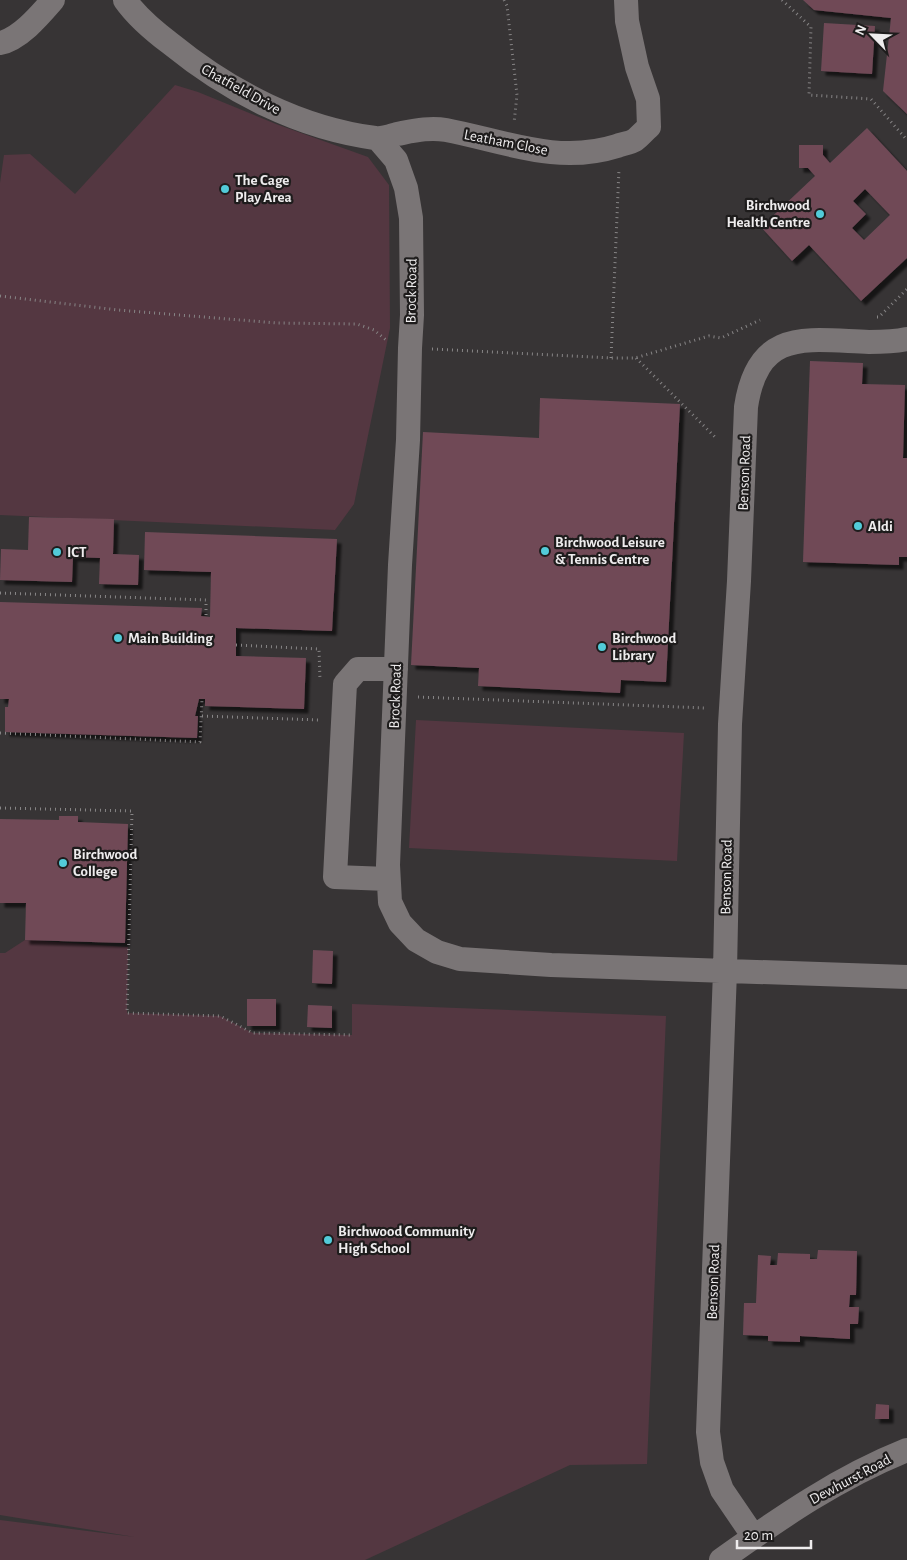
<svg xmlns="http://www.w3.org/2000/svg" width="907" height="1560" viewBox="0 0 907 1560" font-family="'Alegreya Sans',sans-serif">
	<style>
		.green { fill: #543741 }
		.building { fill: #6f4a57; fill-rule: evenodd; filter: url(#shadow) }
		.lines { fill: none; stroke-linecap: round; stroke-linejoin: round }
		.path { stroke: #878586; stroke-width: 3; stroke-dasharray: 1 4; stroke-linecap: butt }
		.minor { stroke: #7a7576; stroke-width: 24 }
		.poi-dot { fill: #52cbd9; stroke: #1e1c1c; stroke-width: 2 }
		.labels { text-anchor: middle; stroke-width: 4.5; stroke-linejoin: round; paint-order: stroke }
		.street-label { font-size: 15px; fill: #eeeced; stroke: #1e1c1c }
		.poi-label { font-size: 15px; font-weight: bold; fill: #eeeced; stroke: #1e1c1c; text-anchor: start }
	</style>
	<defs>
		<filter id="shadow"><feDropShadow dx="4.5" dy="4.5" stdDeviation="1" flood-color="#0009"/></filter>
	</defs>
	<rect width="100%" height="100%" fill="#373435"/>
	<path class="green" d="M175,85L198,92L276,124L368,157L389,185L390,328L354,504L335,530L0,515V183L4,155L30,154L75,194Z
		M416,720L684,733L677,861L409,848Z
		M25,940L128,947L127,1013L220,1016L253,1033L352,1035V1004L666,1016L647,1464L570,1465L365,1560H0V1520L135,1537L0,1515V953H5Z"/>
	<path class="building" d="M803,0H907V114L883,91L891,18L814,10Z
		M824,23L875,26L872,74L821,71Z
		M867,128L907,171V258L861,301L809,245L792,261L761,227L815,176L808,168H799V145H823V155L830,163ZM865,189L890,215L864,240L852,228L866,214L853,201Z
		M810,361L863,363L862,384L905,385L903,458H907V557H899V565L803,562Z
		M540,398L680,404L666,682L621,680L620,693L478,686L479,668L411,665L423,432L539,438Z
		M29,517L114,519L113,554L139,555L138,585L99,584L100,558L73,557L72,582L0,580L1,549L28,550Z
		M145,532L337,539L332,631L236,628V656L306,658L304,709L205,706V699H199L195,716H198L197,738L5,732V707H8L9,699H0V602L202,608L201,616L210,617L211,572L144,570Z
		M59,816H78V822L128,824L125,943L25,940L26,903H0V819L59,820Z
		M313,950L333,951L332,984L312,983Z
		M247,999H276V1026H247Z
		M308,1005L332,1006V1028L307,1027Z
		M818,1250L857,1251L856,1295H850L849,1307H859L858,1324H850V1339L800,1336V1342L768,1341V1336L743,1335L744,1303H756L758,1255L771,1256L770,1265H777L778,1253L810,1254V1259H817Z
		M876,1404L889,1405V1419H875Z"/>
	<g class="lines">
		<path class="path" d="M504,0L507,6L517,95L514,123
			M782,0L811,27L809,95L871,99L907,140
			M0,296L118,310L277,323L357,324L374,330L386,340
			M877,317H879L907,289
			M432,349L611,358H635L709,336L721,338L760,320
			M611,358L619,169
			M636,358L717,439
			M0,593L206,600V616
			M236,645L319,649L320,680
			M418,697L706,708
			M202,716L319,720V719
			M0,733L200,742L202,699
			M0,808L132,811L127,1013L220,1016L253,1033L352,1035"/>
		<path class="minor" d="M125,0C137,17 155,32 171,44C230,92 300,128 375,138C382,139 390,136 397,134C413,131 429,127 446,130C504,141 557,165 617,146C622,144 630,143 635,140C640,136 644,131 649,127L648,99L637,67L627,21L626,0
			M0,43C20,39 40,15 53,0
			M378,139L396,160L406,188L411,218L412,315L410,348L408,440L400,565L388,865L390,902L400,923L416,940L437,952L460,959L551,965L907,977
			M388,879L335,877L345,684L358,669H396
			M754,1537L722,1490L712,1462L708,1432L725,971L730,724L739,581L746,407C758,327 807,340 869,342C882,342 894,342 907,339
			M721,1560C780,1518 839,1477 907,1450"/>
	</g>
	<g class="poi-dot">
		<circle cx="225" cy="189" r="5"/>
		<circle cx="820" cy="214" r="5"/>
		<circle cx="858" cy="526" r="5"/>
		<circle cx="545" cy="551" r="5"/>
		<circle cx="57" cy="552" r="5"/>
		<circle cx="118" cy="638" r="5"/>
		<circle cx="602" cy="647" r="5"/>
		<circle cx="63" cy="863" r="5"/>
		<circle cx="328" cy="1240" r="5"/>
	</g>
	<g class="labels">
		<g class="street-label">
			<text transform="translate(241 89) rotate(29)" y="5">Chatfield Drive</text>
			<text transform="translate(506 142) rotate(11)" y="5">Leatham Close</text>
			<text transform="translate(411 291) rotate(-89)" y="5">Brock Road</text>
			<text transform="translate(744 473) rotate(-88)" y="5">Benson Road</text>
			<text transform="translate(395 696) rotate(-88)" y="5">Brock Road</text>
			<text transform="translate(726 877) rotate(-89)" y="5">Benson Road</text>
			<text transform="translate(713 1282) rotate(-88)" y="5">Benson Road</text>
			<text transform="translate(850 1479) rotate(-28)" y="5">Dewhurst Road</text>
		</g>
		<g class="poi-label">
			<text x="235" y="185">The Cage<tspan x="235" dy="17">Play Area</tspan></text>
			<text x="810" y="210" text-anchor="end">Birchwood<tspan x="810" dy="17">Health Centre</tspan></text>
			<text x="868" y="531">Aldi</text>
			<text x="555" y="547">Birchwood Leisure<tspan x="555" dy="17">&amp; Tennis Centre</tspan></text>
			<text x="67" y="557">ICT</text>
			<text x="128" y="643">Main Building</text>
			<text x="612" y="643">Birchwood<tspan x="612" dy="17">Library</tspan></text>
			<text x="73" y="859">Birchwood<tspan x="73" dy="17">College</tspan></text>
			<text x="338" y="1236">Birchwood Community<tspan x="338" dy="17">High School</tspan></text>
		</g>
	</g>
	<g transform="translate(872 35) rotate(294)" stroke="#1e1c1c" stroke-width="4" paint-order="stroke">
	<path d="M0-4L9 19L0 12L-9 19Z" fill="#eeeced"/>
	<text y="-8" font-size="14" font-weight="bold" text-anchor="middle" fill="#eeeced">N</text>
	</g>
	<path d="M737 1540v8h74v-8" fill="none" stroke="#eeeced" stroke-width="2.5"/>
	<text x="744" y="1540" font-size="15" fill="#eeeced" stroke="#1e1c1c" stroke-width="4" paint-order="stroke">20 m</text>
</svg>
